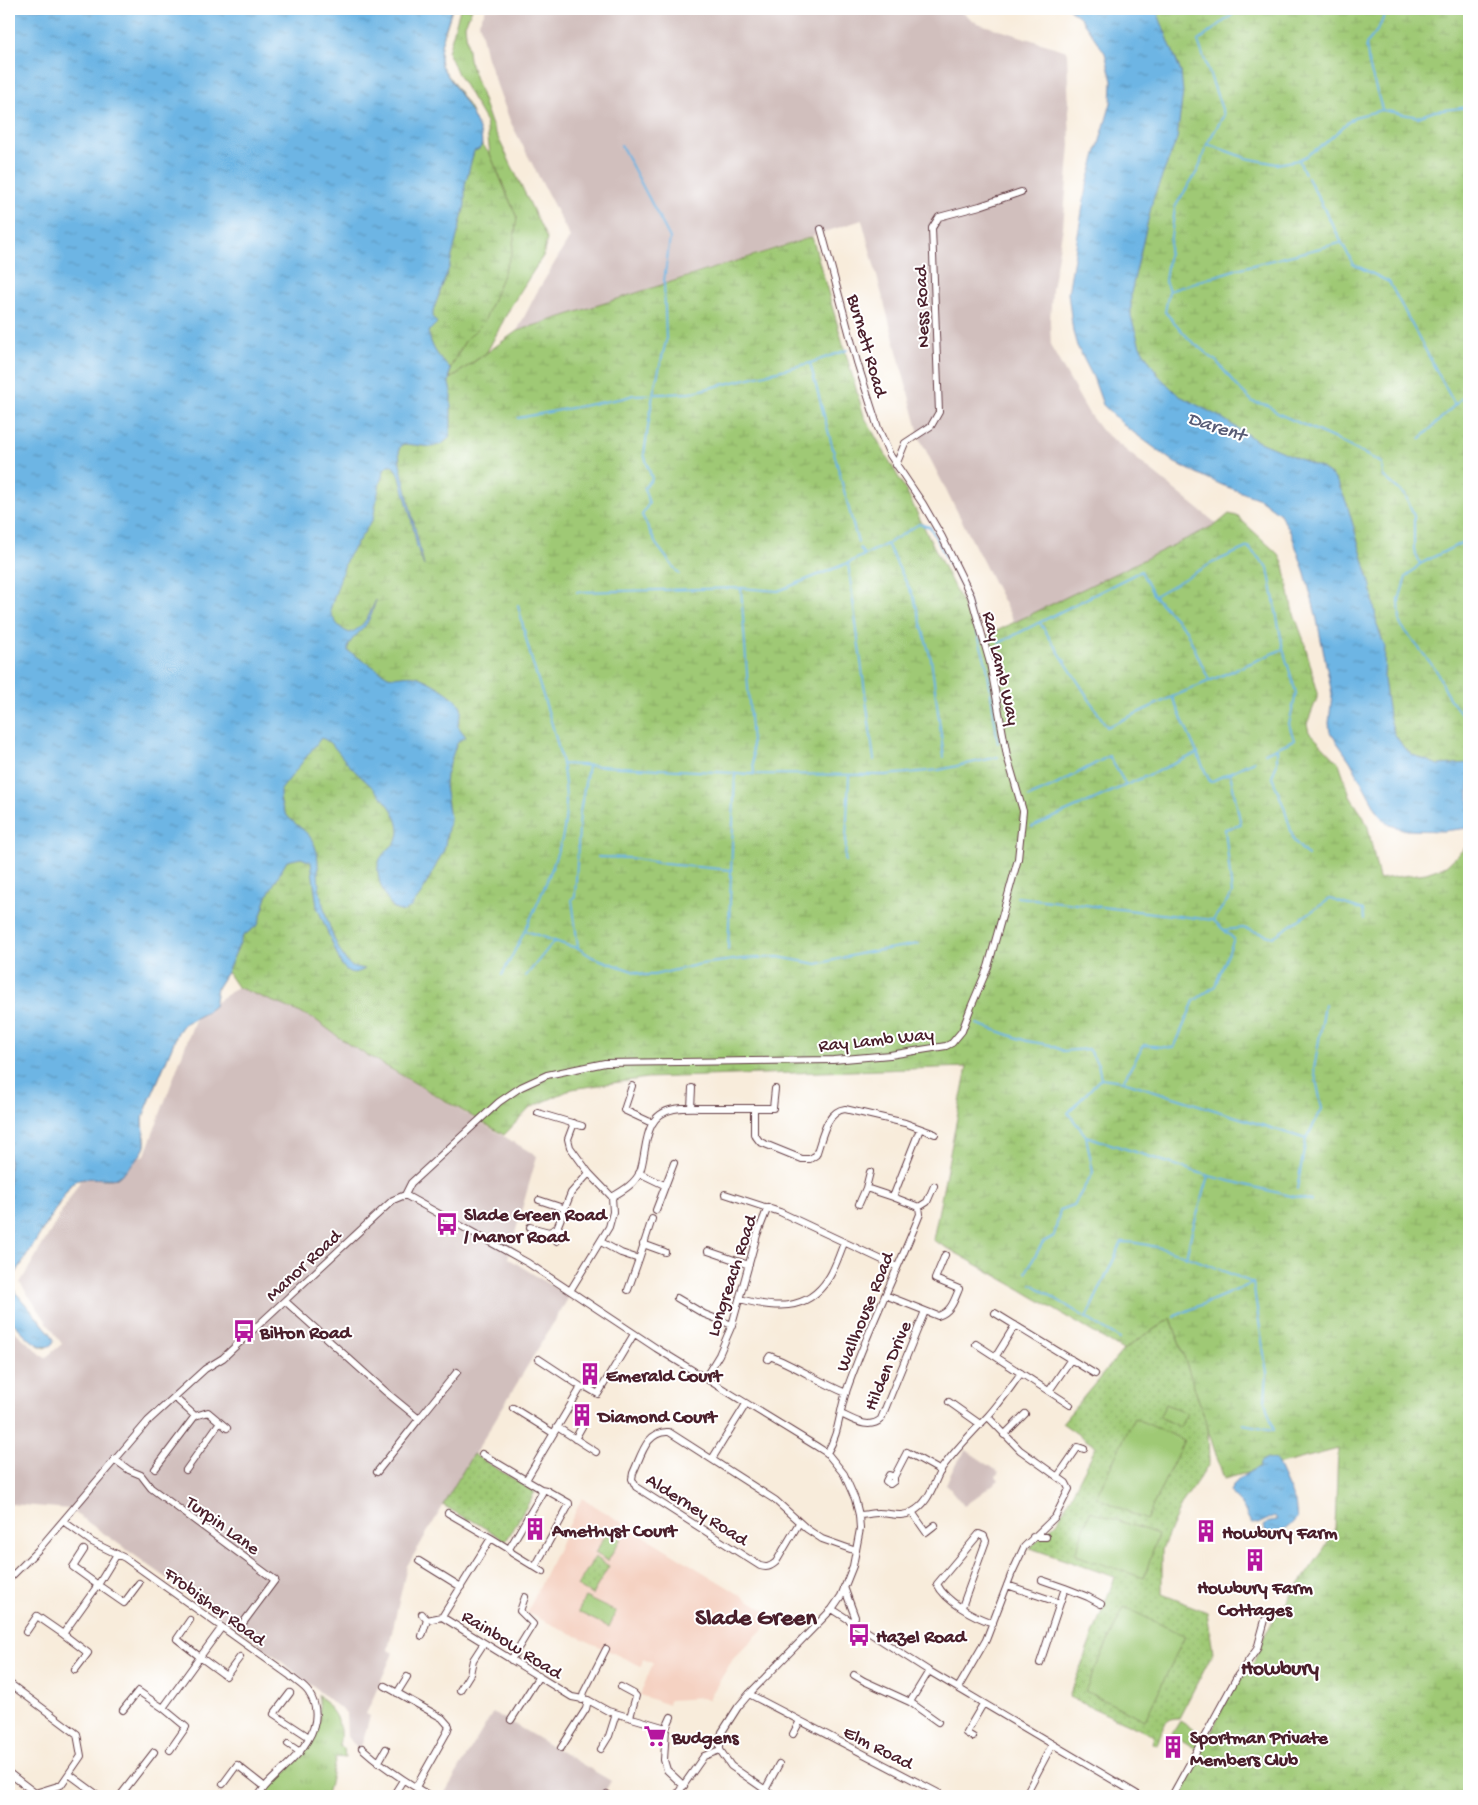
<svg xmlns="http://www.w3.org/2000/svg" width="1478" height="1805" viewBox="0 0 1478 1805" font-family="'Gochi Hand',sans-serif">
	<style>
		.built { fill: #f5d2c2 }
		.industrial { fill: #d1bfbd }
		.grass { fill: url(#grass-tufts); stroke: #747450 }
		.wetland { fill: url(#wetland-marsh); stroke: #747450 }
		.park { fill: url(#park-dots); stroke: #747450 }
		.pitch { fill: #9fc975; stroke: #747450 }
		.water { fill: url(#water-ripples); stroke: #5c6a88 }
		.lines { fill: none; stroke-linecap: round; stroke-linejoin: round }
		.stream { stroke: #6db5e4; stroke-width: 2 }
		.minor-casing { stroke: #643e45; stroke-width: 8 }
		.minor { stroke: #fff; stroke-width: 6 }
		.labels { text-anchor: middle; stroke-width: 4; stroke-linejoin: round; paint-order: stroke }
		.street-label { font-size: 19px; fill: #4a1f2b; stroke: #fff }
		.poi-label { font-size: 19px; font-weight: bold; fill: #4a1f2b; stroke: #fff; text-anchor: start }
		.water-label { font-size: 20px; font-style: italic; fill: #585b75; stroke: #fff }
		.quarter-label { font-size: 21px; font-weight: bold; fill: #4a1f2b; stroke: #fff }
		.district-label { font-size: 24px; font-weight: bold; fill: #4a1f2b; stroke: #fff }
	</style>
	<defs>
		<pattern id="grass-tufts" width="24" height="20" patternUnits="userSpaceOnUse" patternTransform="scale(1.25)"><rect width="24" height="20" fill="#9fc975"/><path d="M3 7l-1-3M5 7V3M7 7l1-3M15 17l-1-3M17 17v-4M19 17l1-3" fill="none" stroke="#8aac65"/></pattern>
		<pattern id="wetland-marsh" width="20" height="14" patternUnits="userSpaceOnUse" patternTransform="scale(1.25)"><rect width="20" height="14" fill="#9fc975"/><path d="M1 5h8M5 5V1M11 12h8M15 12V8" fill="none" stroke="#8aac65"/></pattern>
		<pattern id="park-dots" width="8" height="8" patternUnits="userSpaceOnUse" patternTransform="scale(1.25)"><rect width="8" height="8" fill="#9fc975"/><path d="M2 2h.1M6 6h.1" fill="none" stroke="#8aac65" stroke-width="1.8" stroke-linecap="round"/></pattern>
		<pattern id="water-ripples" width="26" height="14" patternUnits="userSpaceOnUse" patternTransform="scale(1.25)"><rect width="26" height="14" fill="#6db5e4"/><path d="M2 4q2-2 4 0t4 0M15 11q2-2 4 0t4 0" fill="none" stroke="#5c93b9"/></pattern>
	</defs>
	<rect width="100%" height="100%" fill="#fff"/>
	<filter id="ink" filterUnits="userSpaceOnUse"><feTurbulence type="fractalNoise" baseFrequency=".02" numOctaves="2"/><feDisplacementMap in="SourceGraphic" scale="10" xChannelSelector="R" yChannelSelector="G"/><feConvolveMatrix kernelMatrix="1 2 1 2 8 2 1 2 1" color-interpolation-filters="sRGB"/></filter>
	<filter id="wash" filterUnits="userSpaceOnUse"><feTurbulence type="fractalNoise" baseFrequency=".0096" numOctaves="4" result="noise"/><feDisplacementMap in="SourceGraphic" scale="20" xChannelSelector="R" yChannelSelector="G"/><feGaussianBlur stdDeviation="1.12" result="paint"/><feColorMatrix in="noise" values="0 0 0 0 0 0 0 0 0 0 0 0 0 0 0 0 0 1.4 0 .05"/><feComposite in="paint" operator="in"/></filter>
	<g filter="url(#wash)">
		<rect width="100%" height="100%" fill="#f8ecdb"/>
		<path class="built" d="M582,1498L773,1615L766,1626L733,1659L708,1700L702,1698L669,1700L668,1705L640,1695L653,1663L643,1659L641,1666L527,1613Z"/>
		<path class="industrial" d="M486,9H957L977,23L1067,51L1070,145L1063,227L1052,289L1050,321L1051,347L1089,414L1101,430L1217,524L1015,624L921,441L862,220L517,331L536,294L570,237L510,121L487,58L479,22Z
			M237,987L313,1018L348,1044L537,1156L508,1258L569,1297L407,1566L388,1650L393,1653L366,1714L370,1716L362,1744L359,1749L347,1737L346,1713L252,1638L69,1509L11,1504L9,1506V1326L45,1358L62,1344L20,1283L83,1176L145,1155L196,1017Z
			M966,1450L999,1472L996,1476L999,1480L964,1506L946,1484L954,1467Z
			M493,1712L611,1781L602,1796H443Z"/>
		<path class="grass" d="M460,9H472L465,25L469,59L491,123L547,239L543,256L511,306L487,352L450,379V369L465,341L484,322L517,218L490,154L486,122L458,74L448,52Z
			M318,1694C333,1712 344,1721 339,1746L344,1748L345,1758L336,1757L327,1795L305,1793L297,1796H263C268,1786 276,1780 284,1773C311,1749 324,1732 318,1694Z"/>
		<path class="wetland" d="M452,9C447,26 437,47 441,65L470,108L480,135L482,145L490,154L517,218L512,252L484,322L465,341L450,368V379L517,331L812,237L864,416L905,489L980,639L1217,524L1229,514L1237,516L1279,555L1284,565L1292,608L1304,641L1317,690V698L1307,724L1309,732L1339,763L1351,798L1363,816L1368,827L1379,879L1426,873L1446,866L1469,844V1796H1176L1212,1732L1220,1712L1239,1679L1254,1662L1266,1631L1325,1548L1335,1528L1338,1449L1224,1479L1171,1318L1123,1350L1013,1285L933,1240L967,1067L647,1078L572,1089L530,1108L504,1135L348,1044L313,1018L237,987L227,972L217,988L214,1006L205,1013L184,1024L178,1032L144,1114C141,1126 146,1134 145,1145C144,1153 124,1173 117,1178C103,1181 84,1174 71,1184L16,1273L13,1283L15,1292L51,1334L53,1343L45,1348L38,1345L9,1319V1130L348,353Z
			M1136,9H1469V785L1410,781L1297,486L1167,430L1109,324Z"/>
		<path class="park" d="M1171,1318L1208,1428L1209,1464L1182,1503L1162,1549V1594L1207,1612L1213,1652L1179,1718C1163,1717 1162,1732 1157,1745L1152,1743L1154,1736L1069,1697L1115,1577L1030,1548L1058,1521L1096,1447L1062,1423L1123,1350Z
			M473,1454L535,1492L506,1541L470,1519L468,1520L443,1505Z
			M595,1557L609,1566L592,1595L577,1586Z"/>
		<path class="pitch" d="M1166,1404L1187,1413L1180,1427L1159,1417Z
			M1134,1418L1184,1440L1146,1520L1096,1497Z
			M1090,1511L1158,1534L1144,1578L1075,1555Z
			M609,1530L621,1538L608,1561L595,1553Z
			M585,1597L616,1612L609,1627L578,1612Z
			M1124,1607L1185,1636L1145,1720L1085,1691Z
			M1180,1721L1204,1736L1196,1749L1172,1734Z"/>
		<path class="water" d="M9,9H452C447,26 437,47 441,65C446,76 502,147 474,151L465,185V205L449,268L433,311V318L437,323L428,332C433,350 437,355 450,369L449,384L451,391V427L449,438L442,444L432,447L405,444L401,445L399,449L400,463L424,566L417,547L411,518L399,474L392,465H388L385,468L380,483L373,519L347,558L330,610C333,620 340,630 350,633C365,627 369,614 376,600C373,609 371,618 365,626C359,634 347,641 348,651L388,676C397,678 406,674 415,676C425,678 458,697 461,707C463,713 458,720 458,726L466,737L460,740L456,745L446,775L445,786L450,818L444,850L421,894L411,907L403,912L394,909C384,897 371,870 382,856C389,847 399,843 399,831C398,805 367,784 351,767C342,759 333,741 321,738L280,791C279,825 306,822 315,846C320,859 317,872 319,885C322,906 335,952 351,966L365,969C354,975 348,974 341,964L317,907L311,862L301,858L287,861L268,894L258,925L243,936L227,972L217,988L214,1006L205,1013L184,1024L178,1032L144,1114C141,1126 146,1134 145,1145C145,1153 124,1173 117,1178C103,1181 84,1174 71,1184L16,1273L13,1283L15,1292L51,1334L54,1340L52,1345C36,1353 20,1327 9,1319Z
			M1069,9H1156L1181,72L1183,92L1177,139L1153,199L1131,293V317L1140,346L1158,375L1178,395L1222,418L1257,441L1321,468L1331,475L1338,483L1347,504L1371,586L1377,625L1385,647L1384,679L1389,715L1394,733L1404,748L1413,755L1438,765L1469,763V828L1443,831L1406,830L1390,825L1380,816L1350,761L1330,732L1329,723L1332,694L1316,615L1305,573L1291,533L1280,514L1260,499L1222,485L1175,463L1126,427L1103,405L1093,377L1077,346L1073,332L1068,293L1086,188L1111,103L1112,81L1105,53L1080,17Z
			M1267,1458L1276,1460L1295,1502L1297,1518C1286,1530 1281,1535 1265,1531L1264,1526L1270,1521L1277,1520L1275,1516L1258,1524L1251,1523C1247,1517 1245,1509 1241,1504C1237,1499 1233,1497 1230,1491C1237,1478 1247,1473 1259,1467L1260,1462Z"/>
		<g class="lines">
			<path class="stream" d="M1240,9L1198,41L1224,115L1207,144L1246,158L1277,164L1298,160L1306,156L1325,143L1354,117L1382,110L1418,117L1435,111L1469,107
				M1382,109L1369,65L1366,44C1376,33 1383,24 1385,10
				M1207,144L1198,170L1175,207L1165,281L1169,291L1237,269L1340,243
				M621,145L670,238L664,281L666,341L653,394L644,454L652,479L644,488L649,503L642,515L656,544L679,574
				M1299,160L1305,174
				M1308,178L1353,264L1389,282L1455,405
				M1169,291L1165,312L1190,340L1217,362L1237,386L1253,402L1267,405L1279,414L1333,438L1382,463L1383,476L1405,495L1414,515V550L1420,564
				M810,363L858,543
				M518,418L624,398L633,395L689,393L810,363L847,350
				M1420,439L1469,391
				M1469,539L1420,564L1406,577L1399,600L1400,624L1436,670L1449,698L1466,720L1469,719
				M887,544L914,598L931,659L944,757
				M860,548L864,555
				M848,563L874,760
				M741,588L754,773
				M577,592L741,588L778,591L848,563L887,544L919,524L930,527L967,597L987,667L998,743
				M1154,596L1212,563L1248,547L1268,568L1283,649L1296,693L1289,724L1294,740L1265,753
				M1040,623L1107,727L1172,697L1283,649
				M999,643L1141,571L1154,596L1186,630L1209,680
				M1172,697L1210,782L1254,761
				M1277,748V763L1272,777L1284,807L1294,841L1308,856
				M562,764L754,774L886,775L939,770L998,757
				M1029,797L1054,786L1109,756L1126,785
				M1032,827L1198,753
				M598,857L630,858L665,864L731,870
				M845,861L849,776
				M1017,897L1213,920L1234,939L1215,986L1194,1001L1174,1048L1144,1045L1123,1081
				M1213,920L1232,894L1225,829L1241,825L1230,773
				M1224,930L1243,928L1273,937L1330,899L1363,910L1364,919
				M526,931L566,945L578,948L592,957L644,975H654L701,964L741,959L778,957L817,964L863,953L918,944
				M578,948L572,899L575,896L580,812L588,766
				M728,950L735,773
				M502,975C521,940 538,905 552,868C555,858 559,849 562,839C576,779 550,721 533,664C527,645 523,625 518,605
				M526,976L554,941
				M977,1024L1027,1041L1050,1045L1063,1051L1088,1049L1098,1064L1101,1078L1068,1113L1086,1136L1093,1172L1074,1205L1060,1210L1054,1236L1043,1242L1026,1272
				M1101,1078L1123,1081L1306,1139
				M1086,1136L1209,1176L1312,1201
				M1297,1189L1306,1139L1322,1109L1314,1069L1325,1005
				M1186,1257L1192,1231L1209,1176
				M1032,1284L1120,1339
				M1175,1316L1253,1283
				M1086,1318L1122,1242C1162,1242 1214,1268 1253,1283L1267,1373L1265,1402L1274,1430L1243,1424"/>
		</g>
	</g>
	<g filter="url(#ink)">
		<g class="lines">
			<defs>
				<path id="minor" d="M896,465L905,443L931,426L939,412L932,228L939,217L980,206L1021,192
					M632,1086L624,1110L652,1123
					M691,1108L692,1088
					M754,1108V1134L760,1142L802,1159H810L816,1155C822,1139 826,1111 845,1109L905,1123L935,1134
					M538,1113L582,1126
					M639,1173L664,1185
					M866,1188L870,1172
					M725,1194L780,1212L897,1267
					M405,1195L528,1263L656,1348L816,1446L827,1453L844,1474L855,1499L859,1515L860,1529L853,1566L841,1596L832,1609L749,1694L738,1707L722,1732L720,1740V1750
					M612,1197C622,1191 635,1184 640,1172C648,1149 642,1115 674,1109C685,1107 697,1108 708,1108C730,1108 752,1108 773,1108L775,1089
					M539,1200L563,1208
					M859,1204L866,1188L893,1197
					M919,1207L893,1197L920,1129
					M656,1210L674,1163
					M530,1227L549,1232L557,1228
					M557,1241L563,1231L557,1228L571,1193L589,1173
					M601,1242L621,1253L639,1259L628,1290
					M643,1244L665,1252
					M708,1251L749,1265
					M639,1259L652,1219
					M570,1291L609,1227L613,1212L612,1197L589,1173L570,1147L568,1139L574,1123
					M885,1295L938,1316C951,1312 954,1301 959,1289L935,1279L945,1255
					M677,1298L704,1314L732,1325
					M740,1299C773,1308 806,1313 828,1279C835,1269 839,1255 844,1243
					M285,1301L386,1392L419,1419L457,1372
					M995,1313L1095,1374
					M976,1344L1070,1405
					M996,1356L1015,1325
					M539,1359L583,1388
					M768,1359L770,1356C796,1366 819,1382 846,1393
					M705,1378L719,1355L732,1325L757,1235L768,1207
					M1049,1391L1071,1359
					M174,1397L195,1416L208,1412L227,1428
					M949,1402L980,1424
					M513,1408L553,1433
					M841,1414C854,1420 869,1430 881,1419L925,1311
					M557,1427L596,1452
					M1004,1435L1025,1414
					M575,1439L584,1423
					M827,1453C839,1434 839,1413 846,1392C867,1331 896,1274 920,1214L919,1207L927,1202L934,1186
					M482,1454L541,1489L546,1490L569,1503V1505L535,1567
					M114,1459L129,1470L141,1475L151,1488L275,1580L243,1623
					M712,1459L746,1404
					M155,1469L195,1416
					M186,1470L220,1422
					M377,1472L419,1419
					M1058,1476L1078,1447L1084,1449
					M894,1477L889,1475L886,1481L890,1484L894,1481V1477L907,1452L941,1471
					M526,1480L580,1389L586,1387L598,1394L634,1334
					M541,1489L542,1493L509,1549L491,1538L442,1617L572,1697L588,1700L608,1711L666,1728L664,1760L667,1770L684,1786
					M912,1512L926,1532L935,1525
					M448,1513L491,1538
					M859,1515C865,1515 872,1513 878,1513C890,1513 901,1518 912,1512C930,1503 933,1483 942,1468C956,1449 972,1433 988,1416C1000,1403 1010,1388 1021,1373
					M63,1521L92,1542L125,1558L289,1675C295,1681 305,1686 309,1693C328,1722 302,1752 282,1770C274,1778 263,1786 259,1796
					M799,1523L776,1562C770,1567 767,1568 760,1566L636,1487L632,1479L633,1473C641,1457 646,1430 669,1432L775,1500L807,1529L822,1539L856,1551
					M1033,1537H1046
					M509,1549L512,1553L543,1572
					M117,1554L98,1585L124,1603L139,1583
					M419,1561L461,1587
					M9,1579L38,1550L148,1421L205,1369L223,1358L239,1343L393,1200L405,1195L411,1183L499,1102L521,1087L547,1075L605,1063L833,1060L890,1055L946,1046L952,1043L962,1031L971,1007L988,967L1018,859L1023,811L1007,756L990,663L971,596L942,537L923,504L890,455L878,428L857,362L821,229
					M1042,1580L1065,1588
					M1007,1585L1060,1603L1040,1663
					M844,1587L855,1617L853,1622
					M1060,1603L1065,1588L1088,1597L1101,1604
					M962,1607L986,1541L984,1536L979,1534L937,1584C946,1602 974,1617 993,1623
					M832,1609L929,1671L1140,1796
					M422,1614L427,1620
					M190,1620L177,1639L200,1657L222,1627
					M26,1632L37,1616L63,1634L98,1585L73,1567L84,1550
					M63,1634L88,1653L75,1670
					M422,1636L427,1620L442,1617
					M511,1660L533,1624L520,1611L525,1597
					M854,1675L864,1681L910,1702L938,1722
					M9,1683L77,1734L81,1756L61,1785L35,1793L9,1773
					M385,1686L442,1718L449,1726L447,1732L416,1787
					M621,1687L634,1694L636,1696L630,1717
					M958,1688L986,1640L1011,1575L1024,1547L1055,1517L1069,1489L1066,1483L1020,1450L988,1417
					M460,1690L470,1674L473,1660L484,1643
					M290,1693L274,1714L309,1737
					M397,1693L407,1677
					M749,1694L944,1796
					M582,1700L584,1692L606,1649
					M910,1702L929,1671
					M123,1710L138,1691L163,1708
					M511,1720L539,1676
					M666,1728L671,1717
					M793,1734L800,1721
					M973,1737L966,1733L983,1704
					M288,1744L300,1752
					M362,1748C383,1767 406,1782 430,1796
					M561,1748L586,1709L588,1700
					M601,1749L609,1736L616,1714
					M170,1750L186,1727L163,1708L200,1657L226,1676L240,1657
					M720,1750L731,1766L774,1796
					M378,1763L386,1749
					M69,1774L99,1796
					M223,1784L237,1765L265,1787
					M765,1790L779,1764
					M607,1794L610,1796
					M120,1796L154,1752
					M393,1796L403,1780
					M627,1796H632
					M676,1796L704,1756L720,1750
					M1025,1796L1052,1745
					M1172,1796L1238,1675L1257,1649L1265,1620"/>
			</defs>
			<use href="#minor" class="minor-casing"/>
			<use href="#minor" class="minor"/>
		</g>
	</g>
	<defs>
		<symbol id="bus-bare" viewBox="-9 -9 18 18"><path d="M-5-6H5V4H4V6H2V4H-2V6H-4V4H-5ZM-3.5-4V0h7V-4ZM-3.5 1.2v1.5H-2V1.2ZM2 1.2v1.5H3.5V1.2Z" fill="#b5179e" stroke="#fff" stroke-width="2.5" paint-order="stroke"/></symbol>
		<symbol id="building-bare" viewBox="-9 -9 18 18"><path d="M-4-6H4V6H1V3H-1V6H-4ZM-2.5-4.3h1.7v1.8h-1.7ZM.8-4.3h1.7v1.8H.8ZM-2.5-1h1.7V.8h-1.7ZM.8-1h1.7V.8H.8Z" fill="#b5179e" stroke="#fff" stroke-width="2.5" paint-order="stroke"/></symbol>
		<symbol id="supermarket-bare" viewBox="-9 -9 18 18"><path d="M-6-5.5h2.5l.6 2H6L4.5 2H-2.5L-4.4-4H-6ZM-1.5 3.2a1.3 1.3 0 1 0 .1 0ZM3 3.2a1.3 1.3 0 1 0 .1 0Z" fill="#b5179e" stroke="#fff" stroke-width="2.5" paint-order="stroke"/></symbol>
	</defs>
	<g fill-rule="evenodd">
		<use href="#bus-bare" x="431" y="1208" width="32" height="32"/>
		<use href="#bus-bare" x="228" y="1315" width="32" height="32"/>
		<use href="#building-bare" x="574" y="1358" width="32" height="32"/>
		<use href="#building-bare" x="566" y="1399" width="32" height="32"/>
		<use href="#building-bare" x="519" y="1513" width="32" height="32"/>
		<use href="#building-bare" x="1190" y="1515" width="32" height="32"/>
		<use href="#building-bare" x="1239" y="1544" width="32" height="32"/>
		<use href="#bus-bare" x="843" y="1619" width="32" height="32"/>
		<use href="#supermarket-bare" x="639" y="1720" width="32" height="32"/>
		<use href="#building-bare" x="1157" y="1731" width="32" height="32"/>
	</g>
	<g class="labels">
		<g class="street-label">
			<text transform="translate(920 307) rotate(-92)" y="7">Ness Road</text>
			<text transform="translate(869 345) rotate(74)" y="7">Burnett Road</text>
			<text transform="translate(1003 668) rotate(77)" y="7">Ray Lamb Way</text>
			<text transform="translate(876 1038) rotate(-6)" y="7">Ray Lamb Way</text>
			<text transform="translate(302 1264) rotate(-43)" y="7">Manor Road</text>
			<text transform="translate(730 1275) rotate(-72)" y="7">Longreach Road</text>
			<text transform="translate(863 1311) rotate(-68)" y="7">Wallhouse Road</text>
			<text transform="translate(886 1365) rotate(-67)" y="7">Hilden Drive</text>
			<text transform="translate(698 1508) rotate(33)" y="7">Alderney Road</text>
			<text transform="translate(224 1524) rotate(36)" y="7">Turpin Lane</text>
			<text transform="translate(216 1605) rotate(36)" y="7">Frobisher Road</text>
			<text transform="translate(513 1643) rotate(32)" y="7">Rainbow Road</text>
			<text transform="translate(879 1746) rotate(27)" y="7">Elm Road</text>
		</g>
		<g class="poi-label">
			<text x="464" y="1220">Slade Green Road<tspan x="464" dy="22">/ Manor Road</tspan></text>
			<text x="260" y="1338">Bilton Road</text>
			<text x="606" y="1381">Emerald Court</text>
			<text x="598" y="1422">Diamond Court</text>
			<text x="552" y="1536">Amethyst Court</text>
			<text x="1222" y="1538">Howbury Farm</text>
			<text x="1255" y="1593" text-anchor="middle">Howbury Farm<tspan x="1255" dy="22">Cottages</tspan></text>
			<text x="876" y="1642">Hazel Road</text>
			<text x="672" y="1743">Budgens</text>
			<text x="1190" y="1743">Sportman Private<tspan x="1190" dy="22">Members Club</tspan></text>
		</g>
		<g class="water-label">
			<text transform="translate(1217 425) rotate(18)" y="7">Darent</text>
		</g>
		<g class="quarter-label">
			<text x="1280" y="1674">Howbury</text>
		</g>
		<g class="district-label">
			<text x="756" y="1624">Slade Green</text>
		</g>
	</g>
	<rect width="1478" height="1805" fill="none" stroke="#fff" stroke-width="30"/>
</svg>
